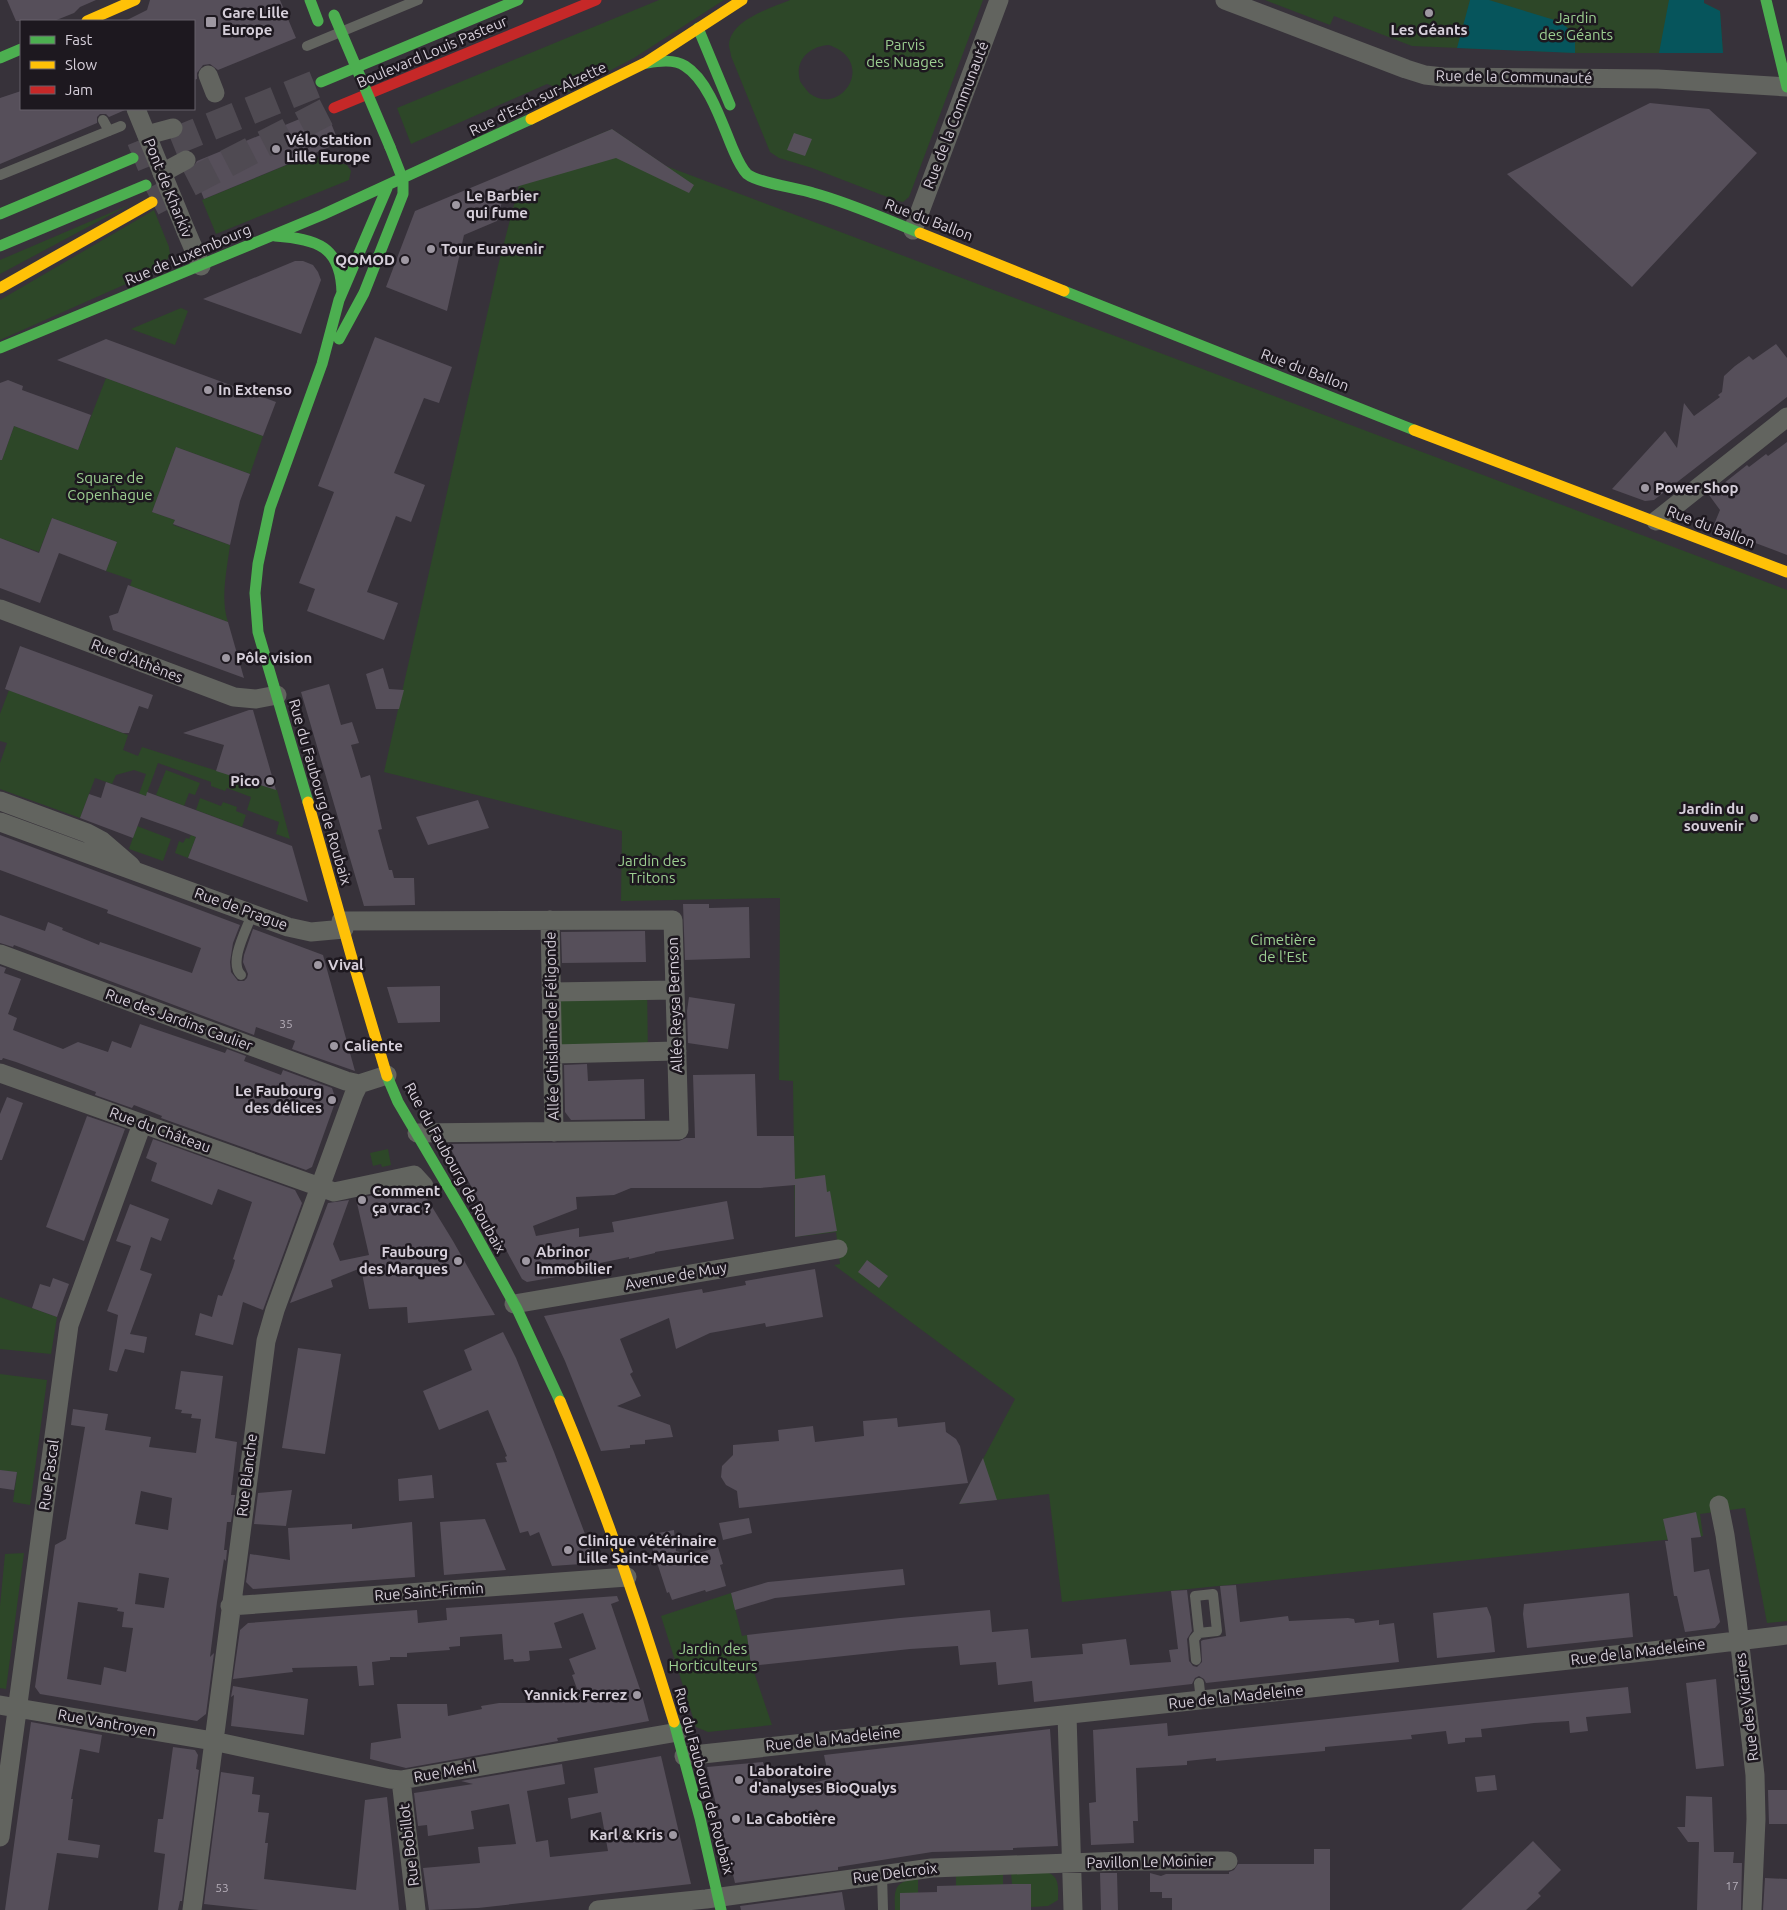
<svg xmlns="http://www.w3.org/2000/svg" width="1787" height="1910" viewBox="0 0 1787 1910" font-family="Ubuntu,sans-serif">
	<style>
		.green { fill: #2d4728; fill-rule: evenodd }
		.water { fill: #06555c }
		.building { fill: #564f5a; fill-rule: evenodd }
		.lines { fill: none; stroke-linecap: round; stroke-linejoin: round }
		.highway-tunnel { stroke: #4f4a52; stroke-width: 28; stroke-dasharray: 28 14; stroke-linecap: butt }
		.lane { stroke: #62645f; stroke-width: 10 }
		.street { stroke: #62645f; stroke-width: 19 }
		.fast { stroke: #4caf50; stroke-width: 11 }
		.slow { stroke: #ffc107; stroke-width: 11 }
		.jam { stroke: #c62828; stroke-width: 11 }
		.street-bridge { stroke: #62645f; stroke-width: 19 }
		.fast-bridge { stroke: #4caf50; stroke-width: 11 }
		.poi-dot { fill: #9e98a2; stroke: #1d181f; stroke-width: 2 }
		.labels { text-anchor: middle; stroke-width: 5; stroke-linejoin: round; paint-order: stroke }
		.number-label { font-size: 12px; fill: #b6afba }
		.poi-label { font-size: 15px; font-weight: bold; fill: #d6cfda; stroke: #1d181f; text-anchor: start }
		.park-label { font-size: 15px; fill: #9ccf91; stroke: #1d181f }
		.street-label { font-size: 15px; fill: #d6cfda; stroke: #1d181f }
	</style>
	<rect width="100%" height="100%" fill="#37323a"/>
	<path class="green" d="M659,0H724L634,58L569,92L547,84L411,144L397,108Z
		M790,0H983L909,197L903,202L895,200L812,168L779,158L770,152L731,56C731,53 729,48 729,45C730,20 771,8 790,0ZM829,45C878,62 840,118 809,93C806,89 802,85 800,81C794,60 810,46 829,45Z
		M1265,0H1704V3L1720,11L1723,53H1580L1412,46L1334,16L1330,25Z
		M612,129L666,166L1787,590V1621L1767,1623L1745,1508L1700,1514L1703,1536L1062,1602L1049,1494L959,1504L1015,1399L834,1265L840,1264L836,1232L795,1237L793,1081L779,1080L780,898L621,901L622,831L384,772L498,266L524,166Z
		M311,155L347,165L351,171L349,180L216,234L202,200Z
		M131,204L0,274V260Z
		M154,210L169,247L170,255L162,268L0,340V300Z
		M181,308L188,311L175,345L131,329Z
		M106,378L263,436L250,474L176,447L152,512L175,520L173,525L230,545C227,570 220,598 228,622L130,586L132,580L106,571L117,542L52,518L39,552L0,538V460H2L14,426L78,450Z
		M9,690L128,735L123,750L138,756L142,747L277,790L290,839L276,834L279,822L247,810L251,797L227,788L225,791L211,786V782L158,763L146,796L139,794L146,774L134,770L116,775L112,784L95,778L80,818L0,789V763L7,743L0,741V714Z
		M166,770L200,783L195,795L189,793L184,806L156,795Z
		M200,798L221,806L223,802L237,807L236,811L246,815L242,827L196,810Z
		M137,826L171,839L163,861L129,849Z
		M191,835L196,837L188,858L175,853L179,841L183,843L186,838L189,839Z
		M647,981L648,1059L555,1061L554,984Z
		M388,1149L391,1165L382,1167L381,1164L373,1166L370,1153Z
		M0,1297L57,1317L51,1354L0,1349Z
		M0,1374L47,1380L30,1505L13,1502L17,1473L0,1470Z
		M24,1553L6,1689L0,1688V1606L5,1554Z
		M731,1593L742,1636L747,1635L751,1666H752L772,1725L708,1732L696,1727L661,1616Z
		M1003,1873V1885L956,1886V1875Z
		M1011,1873H1049C1060,1878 1058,1889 1058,1900L1048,1906L1031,1907V1884H1012Z
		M918,1878V1893L900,1910H895C894,1887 895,1882 918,1878Z"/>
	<path class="water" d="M1470,0H1489L1561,22L1575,35V53L1457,48Z
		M1669,0H1704V3L1720,11L1723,53H1659Z"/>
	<path class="building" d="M7,0H96L80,7L74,13L54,21H16Z
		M150,0H280L296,38L218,70L210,64L203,65L197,73V79L194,80V21H125L147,10Z
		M21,91V109H125V110L109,117L106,114H100L97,117V123L0,164V98Z
		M1650,103L1709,109L1757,153L1632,287L1507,174Z
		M319,111L324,120L331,123L339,143L204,199L192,169L197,161Z
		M612,129L694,185L689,193L616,158L505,190L497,221L464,235L447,311L386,287L415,211Z
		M794,133L812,139L805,156L787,150Z
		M295,261H303L313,265L318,272L321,280L301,334L203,299Z
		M375,337L452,367L439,403L424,398L394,473L425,485L411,522L396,516L367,592L398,603L384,640L307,611L315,589L299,583L334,492L318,486Z
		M106,339L276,402L263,436L57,360Z
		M1776,344L1787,358V397L1654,500L1645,501L1612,489L1665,431L1677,448L1684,403L1694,416L1720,397L1718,395L1722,392L1724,376L1735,366L1749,356L1753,360Z
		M8,380L23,386L22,390L91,415L78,450L14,426L2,460H0V383Z
		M1787,442V555L1713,527L1720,510L1709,495L1747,465L1749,467L1766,454L1768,456Z
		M176,447L250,474L240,501L230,545L173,524L175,520L152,512Z
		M52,518L117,542L106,571L59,553L40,603L0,588V538L39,553Z
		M128,585L228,622L244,678L113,630L109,616L118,613Z
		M20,646L153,695L148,709L139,706L129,733H123L5,689Z
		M383,668L389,689L404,690L399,709H376L366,674Z
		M329,684L341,725L352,722L359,743L351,745L361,778L370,775L382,829L378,830L389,870H392L394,878H414L415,905L364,906L301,692Z
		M249,710H253L276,790L216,771L224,745L183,733Z
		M106,782L146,796L147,792L292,846L308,902L188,858L196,837L178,830L141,817L133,838L80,818L89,794L101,798Z
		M478,800L489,828L428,845L416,817Z
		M0,835L240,925L233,943L230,962L231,972L238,981H244L247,978L248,974L243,962L244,955L253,929L323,955L355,1071L292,1049L295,1041L256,1027L254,1035L14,945L13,947L0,943V915L45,931L48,922L63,928L62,930L99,945L100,942L192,973L201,948L107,913L108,910L0,870Z
		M683,904H709V908L749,907L750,958L685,960Z
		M645,931L646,962L562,963L561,932Z
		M0,966L6,968L4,973L21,979L8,1014L17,1018L13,1030L63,1049L78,1042L108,1052L112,1041L131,1048L140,1024L225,1053L227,1049L246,1056L244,1061L281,1075L283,1070L332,1088L336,1100L312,1167L306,1170L161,1118L162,1116L134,1105L132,1108L95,1095L96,1092L16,1062L3,1058L2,1060H0Z
		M440,986V1022L398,1023L387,987Z
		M689,997L735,1004L728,1049L688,1043L687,1011Z
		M587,1064L588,1081L644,1079L645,1119L571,1120L565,1112L564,1065Z
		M755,1074L757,1136H794L795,1179L825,1175L827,1192L830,1191L837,1231L795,1237V1185L760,1188H631L614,1195L576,1197L577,1209L533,1226L536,1236L579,1228V1237L614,1232L612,1222L727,1201L734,1239L655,1252V1253L629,1259V1257L600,1263L601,1269L527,1282L522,1279L448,1144L679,1141L686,1138H695L693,1075Z
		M7,1097L23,1103L2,1160H0V1114Z
		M87,1116L125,1129L84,1241L46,1227Z
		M153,1139L295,1190L302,1203L263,1310L243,1302L233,1345L195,1335L200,1313L212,1317L218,1295L222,1296L233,1267L235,1260L233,1259L252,1202L218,1189L212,1205L151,1181L157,1163L146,1158Z
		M410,1187L420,1197H426L453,1241L495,1315L408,1323L407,1307L369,1309L361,1268L331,1280L333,1287L290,1303L328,1203L349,1200L333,1244L340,1261L369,1255L356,1199Z
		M130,1204L169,1219L161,1241L151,1237L140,1270L152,1274L130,1334L147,1337L144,1353L125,1349L117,1372L109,1370L118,1315L107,1311L131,1246L116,1241Z
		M867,1260L888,1276L879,1288L858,1272Z
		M815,1269L823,1317L766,1327L765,1323L710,1333L676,1349L669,1318L620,1339L633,1372L630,1374L641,1396L617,1406L670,1425L673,1437L645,1440V1444L630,1445V1448L601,1451L565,1361L544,1316L702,1289L703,1293L746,1285L745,1281Z
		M53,1278L69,1284L57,1317L32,1308L40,1284L50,1287Z
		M503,1332L516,1358L554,1452L596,1563L552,1566L539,1532L530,1536L528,1531L520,1533L496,1463L507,1462L505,1457L507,1456L488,1410L439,1430L423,1391L472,1370L464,1350Z
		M298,1348L341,1354L325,1454L282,1448Z
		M181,1371L223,1376L215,1438L237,1442L231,1495H235L231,1522H227L224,1550H227L226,1561L224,1559L217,1602L210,1657L214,1653L206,1714L197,1721L40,1694L35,1687L55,1545L66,1539L85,1427L71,1425L73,1409L108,1414L105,1430L151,1437L149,1447L196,1453L201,1419L191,1418L192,1414L181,1413L182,1410L175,1409ZM141,1491L172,1498L168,1530L135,1524ZM139,1573L169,1578L164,1608L135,1604ZM78,1602L118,1608L117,1611L124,1612L122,1627L133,1628L126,1672L104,1667L101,1685L67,1679Z
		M897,1418L898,1427L945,1422L946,1432L956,1439L960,1446L968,1483L739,1508L737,1491L726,1485L721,1477L722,1466L733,1455V1445L779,1441L778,1430L813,1426L815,1442L864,1436L863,1421Z
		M983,1458L997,1500L959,1504Z
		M0,1470L17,1472L14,1490L0,1488Z
		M432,1475L434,1498L399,1501L398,1479Z
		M292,1490L286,1526L254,1524L258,1493Z
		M1696,1512L1701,1537L1691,1538L1694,1572L1709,1569L1720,1622L1715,1628L1685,1632L1677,1596H1674L1665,1541H1668L1663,1519Z
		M749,1518L752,1533L723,1540L719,1523Z
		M485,1519L506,1570L444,1575L440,1522Z
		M412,1522L415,1577L253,1589L246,1582L250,1554L290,1560L288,1528L352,1524V1529Z
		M674,1530L676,1551L692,1555L718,1547L723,1564L720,1565L726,1586L706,1592L705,1590L672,1600L669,1592L667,1593L648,1535Z
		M903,1569L905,1585L775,1598L735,1610L731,1593L768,1582Z
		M1236,1585L1240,1622L1288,1616L1289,1621L1348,1618L1354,1619L1355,1623L1379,1620V1625L1394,1623L1399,1662L1206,1683L1204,1679L1199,1676L1195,1678L1192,1684L1034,1702L1032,1681L998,1685L996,1662L960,1665L958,1646L910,1649L751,1666L747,1635L900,1618L990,1610L992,1632L1028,1629L1031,1658L1083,1654L1082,1644L1126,1639L1130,1665L1171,1662L1169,1650L1178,1649L1171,1591L1187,1590L1192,1631L1187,1639L1189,1661L1193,1666L1197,1667L1202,1662L1201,1641L1203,1640L1226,1636L1220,1586Z
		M1629,1593L1633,1637L1527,1648L1523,1614L1524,1604Z
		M617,1596L619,1601L611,1604L642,1695L649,1721L557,1738L558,1741L406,1768L370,1759L371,1743L401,1738L397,1704H447L448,1716L482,1709L481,1706L499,1703H540L577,1689L572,1675L575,1674L569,1659L596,1649L583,1613L554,1623L562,1648L529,1651L530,1660L528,1661L514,1662L513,1659L504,1660L502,1634L460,1637V1646L449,1647L450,1650L407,1653V1657H390V1660L372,1662L374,1685L359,1686L357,1666L292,1668L293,1672L233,1679L240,1630L248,1623L417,1610L418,1623L447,1620L446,1608Z
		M1487,1607L1491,1617L1495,1652L1437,1658L1433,1613Z
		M1716,1679L1724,1766L1696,1769L1686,1683Z
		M233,1686L308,1699L304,1735L231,1726L234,1695L231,1697Z
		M1628,1687L1631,1713L1586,1717L1588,1731L1570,1733L1569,1721L1534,1723L1481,1729L1482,1737L1465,1738V1742L1448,1744L1446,1731L1411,1735L1412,1739L1325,1747V1751L1216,1761V1758L1187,1761V1765L1136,1768L1138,1821H1133L1134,1843L1091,1845L1089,1803L1096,1802L1093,1730L1167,1723L1168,1736Z
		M31,1722L102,1735L99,1753L80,1749L71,1799H73L68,1840L100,1845L98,1858L57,1853L48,1910H5Z
		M1050,1729L1058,1846L1013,1848V1850L932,1852L838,1867V1870L735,1883L707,1767L763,1762L771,1793L829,1779L824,1755Z
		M173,1747L195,1750L198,1755L196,1769L199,1770L182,1901H180L178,1910H158L165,1854L154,1852L158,1819H163Z
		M661,1756L691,1884L478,1908L429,1910L423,1868L480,1863L478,1847L516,1844L509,1804L471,1811L474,1829L428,1836L427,1825L418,1826L414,1793L473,1784L461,1781L562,1764L565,1784L527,1791L536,1842L548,1840L550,1857L608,1851L601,1812L571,1819L568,1798L598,1793L594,1768Z
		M221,1772L254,1777L252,1794L260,1795L258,1812L269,1813L265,1843H268L264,1879L356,1890L365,1800L387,1797L399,1910H259L204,1904Z
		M1495,1775L1497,1790L1477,1792L1475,1777Z
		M1768,1790H1787V1824H1769Z
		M1686,1796L1712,1797L1714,1852H1734L1733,1863H1742L1741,1910H1697L1699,1842H1688L1677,1827H1685Z
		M1533,1841L1561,1870L1538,1893L1541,1896L1526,1910H1461Z
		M1314,1849H1330V1910H1172V1898H1162V1892H1150V1873L1161,1876L1166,1874H1229V1872L1234,1870L1238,1864H1314Z
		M1100,1873H1117L1118,1910H1101Z
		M1765,1878L1787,1879V1910H1763Z
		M1012,1884H1031V1910H900V1893L937,1892V1886Z
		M842,1892L845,1910H741L740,1906Z"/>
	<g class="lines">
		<path class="highway-tunnel" d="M133,158L321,82
			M152,202L334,108"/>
		<path class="lane" d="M307,46L418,0
			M103,120L109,131
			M0,175L121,126
			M241,975C228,962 247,929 252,914
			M1196,1660L1194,1639L1199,1633L1217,1631L1213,1594L1195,1596L1199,1633
			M1199,1683L1201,1701
			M882,1874L883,1910"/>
		<path class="street" d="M1225,0L1406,69L1425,75L1443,77L1658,79L1787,87
			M147,135L173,128
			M162,173L186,160
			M913,230L999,0
			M186,231L201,266
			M1656,521L1787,417
			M0,609L234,697L256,699L277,695
			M0,801L87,833L102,841L131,866
			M0,822L288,927L311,932L344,929
			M550,920L554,1132
			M341,921L673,920L679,1130L417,1133
			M0,954L346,1081L359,1084
			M551,992L675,990
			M553,1054L677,1051
			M0,1073L334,1192L414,1175L424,1186
			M514,1304L838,1249
			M1719,1505L1725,1535L1737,1620L1755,1775L1756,1819L1752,1910
			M230,1606L627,1577
			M0,1705L213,1741L390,1779L401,1780L678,1732
			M1067,1715L1073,1910
			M684,1756L1652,1651L1787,1635
			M401,1780L416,1910
			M0,1837L69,1325L142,1124
			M192,1910L266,1341L275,1310L354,1094L359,1084L387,1075
			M598,1910L706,1899L932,1868L1123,1861H1228"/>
		<path class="fast" d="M310,0L318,21
			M1766,0L1787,87
			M698,28L730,105
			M0,58L21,49
			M647,63C659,61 674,59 685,66C708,80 722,123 732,147C736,156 740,167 747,174C758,183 798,188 813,193C850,203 885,219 920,233
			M321,82L518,0
			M0,214L133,158
			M275,236C317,239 341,246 342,293
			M0,246L146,185
			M1064,291L1414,430
			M339,339L364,293L403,194V180L390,147
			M0,348L322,215L531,119
			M308,802L258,632L255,593L258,564L270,508L322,364L339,300L387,188
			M387,1076L398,1102L467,1219L517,1309L560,1401
			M674,1722L700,1818L721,1910"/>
		<path class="slow" d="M87,21L135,0
			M531,119L645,63L742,0
			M920,233L1064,291
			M0,288L152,202
			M1414,430L1787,572
			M308,802L351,955L387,1076
			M560,1401C604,1506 641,1614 674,1722"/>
		<path class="jam" d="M334,108L596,0"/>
		<path class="street-bridge" d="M208,75L215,93
			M136,109L186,231"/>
		<path class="fast-bridge" d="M334,15L390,147"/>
	</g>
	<g class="poi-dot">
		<circle cx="1429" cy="13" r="5"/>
		<rect x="205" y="16" width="12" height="12" rx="2.5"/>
		<circle cx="276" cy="149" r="5"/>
		<circle cx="456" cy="205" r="5"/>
		<circle cx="431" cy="249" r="5"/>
		<circle cx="405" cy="260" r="5"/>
		<circle cx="208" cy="390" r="5"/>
		<circle cx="1645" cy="488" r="5"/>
		<circle cx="226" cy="658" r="5"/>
		<circle cx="270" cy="781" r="5"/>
		<circle cx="1754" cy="818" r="5"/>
		<circle cx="318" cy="965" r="5"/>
		<circle cx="334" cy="1046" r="5"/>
		<circle cx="332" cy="1100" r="5"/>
		<circle cx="362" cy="1200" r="5"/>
		<circle cx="458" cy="1261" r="5"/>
		<circle cx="526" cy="1261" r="5"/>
		<circle cx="568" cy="1550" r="5"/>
		<circle cx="637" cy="1695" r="5"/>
		<circle cx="739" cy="1780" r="5"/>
		<circle cx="736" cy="1819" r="5"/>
		<circle cx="673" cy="1835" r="5"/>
	</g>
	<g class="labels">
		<g class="number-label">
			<text x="286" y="1028">35</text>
			<text x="1732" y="1890">17</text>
			<text x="222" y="1892">53</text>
		</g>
		<g class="poi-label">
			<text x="222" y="18">Gare Lille<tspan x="222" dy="17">Europe</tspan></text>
			<text x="1429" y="35" text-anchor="middle">Les Géants</text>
			<text x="286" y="145">Vélo station<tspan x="286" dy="17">Lille Europe</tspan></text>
			<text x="466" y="201">Le Barbier<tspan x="466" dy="17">qui fume</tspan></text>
			<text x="441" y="254">Tour Euravenir</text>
			<text x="395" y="265" text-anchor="end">QOMOD</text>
			<text x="218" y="395">In Extenso</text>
			<text x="1655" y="493">Power Shop</text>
			<text x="236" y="663">Pôle vision</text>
			<text x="260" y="786" text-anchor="end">Pico</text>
			<text x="1744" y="814" text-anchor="end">Jardin du<tspan x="1744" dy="17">souvenir</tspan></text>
			<text x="328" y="970">Vival</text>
			<text x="344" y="1051">Caliente</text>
			<text x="322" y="1096" text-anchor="end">Le Faubourg<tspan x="322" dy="17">des délices</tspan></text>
			<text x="372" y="1196">Comment<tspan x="372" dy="17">ça vrac ?</tspan></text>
			<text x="448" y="1257" text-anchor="end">Faubourg<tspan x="448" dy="17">des Marques</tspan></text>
			<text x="536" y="1257">Abrinor<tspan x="536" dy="17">Immobilier</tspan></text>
			<text x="578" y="1546">Clinique vétérinaire<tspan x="578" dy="17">Lille Saint-Maurice</tspan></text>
			<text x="627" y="1700" text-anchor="end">Yannick Ferrez</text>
			<text x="749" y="1776">Laboratoire<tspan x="749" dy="17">d'analyses BioQualys</tspan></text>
			<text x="746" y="1824">La Cabotière</text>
			<text x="663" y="1840" text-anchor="end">Karl &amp; Kris</text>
		</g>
		<g class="park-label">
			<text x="1576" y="23">Jardin<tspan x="1576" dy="17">des Géants</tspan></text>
			<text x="905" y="50">Parvis<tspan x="905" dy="17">des Nuages</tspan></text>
			<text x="110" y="483">Square de<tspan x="110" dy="17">Copenhague</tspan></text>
			<text x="652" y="866">Jardin des<tspan x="652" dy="17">Tritons</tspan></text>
			<text x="1283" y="945">Cimetière<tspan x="1283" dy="17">de l'Est</tspan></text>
			<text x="713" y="1654">Jardin des<tspan x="713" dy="17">Horticulteurs</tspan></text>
		</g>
		<g class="street-label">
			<text transform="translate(432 52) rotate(-23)" y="5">Boulevard Louis Pasteur</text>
			<text transform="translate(1514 77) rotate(1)" y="5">Rue de la Communauté</text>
			<text transform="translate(538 99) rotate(-26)" y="5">Rue d'Esch-sur-Alzette</text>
			<text transform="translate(956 115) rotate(-69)" y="5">Rue de la Communauté</text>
			<text transform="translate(168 188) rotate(68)" y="5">Pont de Kharkiv</text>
			<text transform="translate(929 220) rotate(21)" y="5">Rue du Ballon</text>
			<text transform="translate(188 255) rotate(-23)" y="5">Rue de Luxembourg</text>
			<text transform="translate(1305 370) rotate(21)" y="5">Rue du Ballon</text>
			<text transform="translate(1711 527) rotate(21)" y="5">Rue du Ballon</text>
			<text transform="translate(137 661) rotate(21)" y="5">Rue d'Athènes</text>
			<text transform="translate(320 792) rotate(74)" y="5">Rue du Faubourg de Roubaix</text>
			<text transform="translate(241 909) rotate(20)" y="5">Rue de Prague</text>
			<text transform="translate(675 1005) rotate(-92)" y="5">Allée Reysa Bernson</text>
			<text transform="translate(179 1020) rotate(20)" y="5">Rue des Jardins Caulier</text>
			<text transform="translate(552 1026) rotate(-91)" y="5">Allée Ghislaine de Féligonde</text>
			<text transform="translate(160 1130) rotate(20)" y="5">Rue du Château</text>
			<text transform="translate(455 1168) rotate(61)" y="5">Rue du Faubourg de Roubaix</text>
			<text transform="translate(676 1276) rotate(-10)" y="5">Avenue de Muy</text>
			<text transform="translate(49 1475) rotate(-82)" y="5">Rue Pascal</text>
			<text transform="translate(247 1475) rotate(-83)" y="5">Rue Blanche</text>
			<text transform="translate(429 1592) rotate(-4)" y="5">Rue Saint-Firmin</text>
			<text transform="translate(1638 1652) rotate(-7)" y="5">Rue de la Madeleine</text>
			<text transform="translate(1236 1697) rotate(-6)" y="5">Rue de la Madeleine</text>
			<text transform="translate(1747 1707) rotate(-97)" y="5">Rue des Vicaires</text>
			<text transform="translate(107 1723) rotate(10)" y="5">Rue Vantroyen</text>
			<text transform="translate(833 1739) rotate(-6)" y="5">Rue de la Madeleine</text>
			<text transform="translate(445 1772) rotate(-10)" y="5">Rue Mehl</text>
			<text transform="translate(704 1781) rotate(75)" y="5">Rue du Faubourg de Roubaix</text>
			<text transform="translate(409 1845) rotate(-97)" y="5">Rue Bobillot</text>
			<text transform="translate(1150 1862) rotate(-1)" y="5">Pavillon Le Moinier</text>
			<text transform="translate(895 1873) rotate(-7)" y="5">Rue Delcroix</text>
		</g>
	</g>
	<rect x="20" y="20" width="175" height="90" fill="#1d181f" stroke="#67616a"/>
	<rect x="30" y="36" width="25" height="8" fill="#4caf50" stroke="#67616a"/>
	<text x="65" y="45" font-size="15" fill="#d6cfda">Fast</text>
	<rect x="30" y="61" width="25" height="8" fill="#ffc107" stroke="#67616a"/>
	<text x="65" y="70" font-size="15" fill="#d6cfda">Slow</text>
	<rect x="30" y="86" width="25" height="8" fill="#c62828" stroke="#67616a"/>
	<text x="65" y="95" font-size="15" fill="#d6cfda">Jam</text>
</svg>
